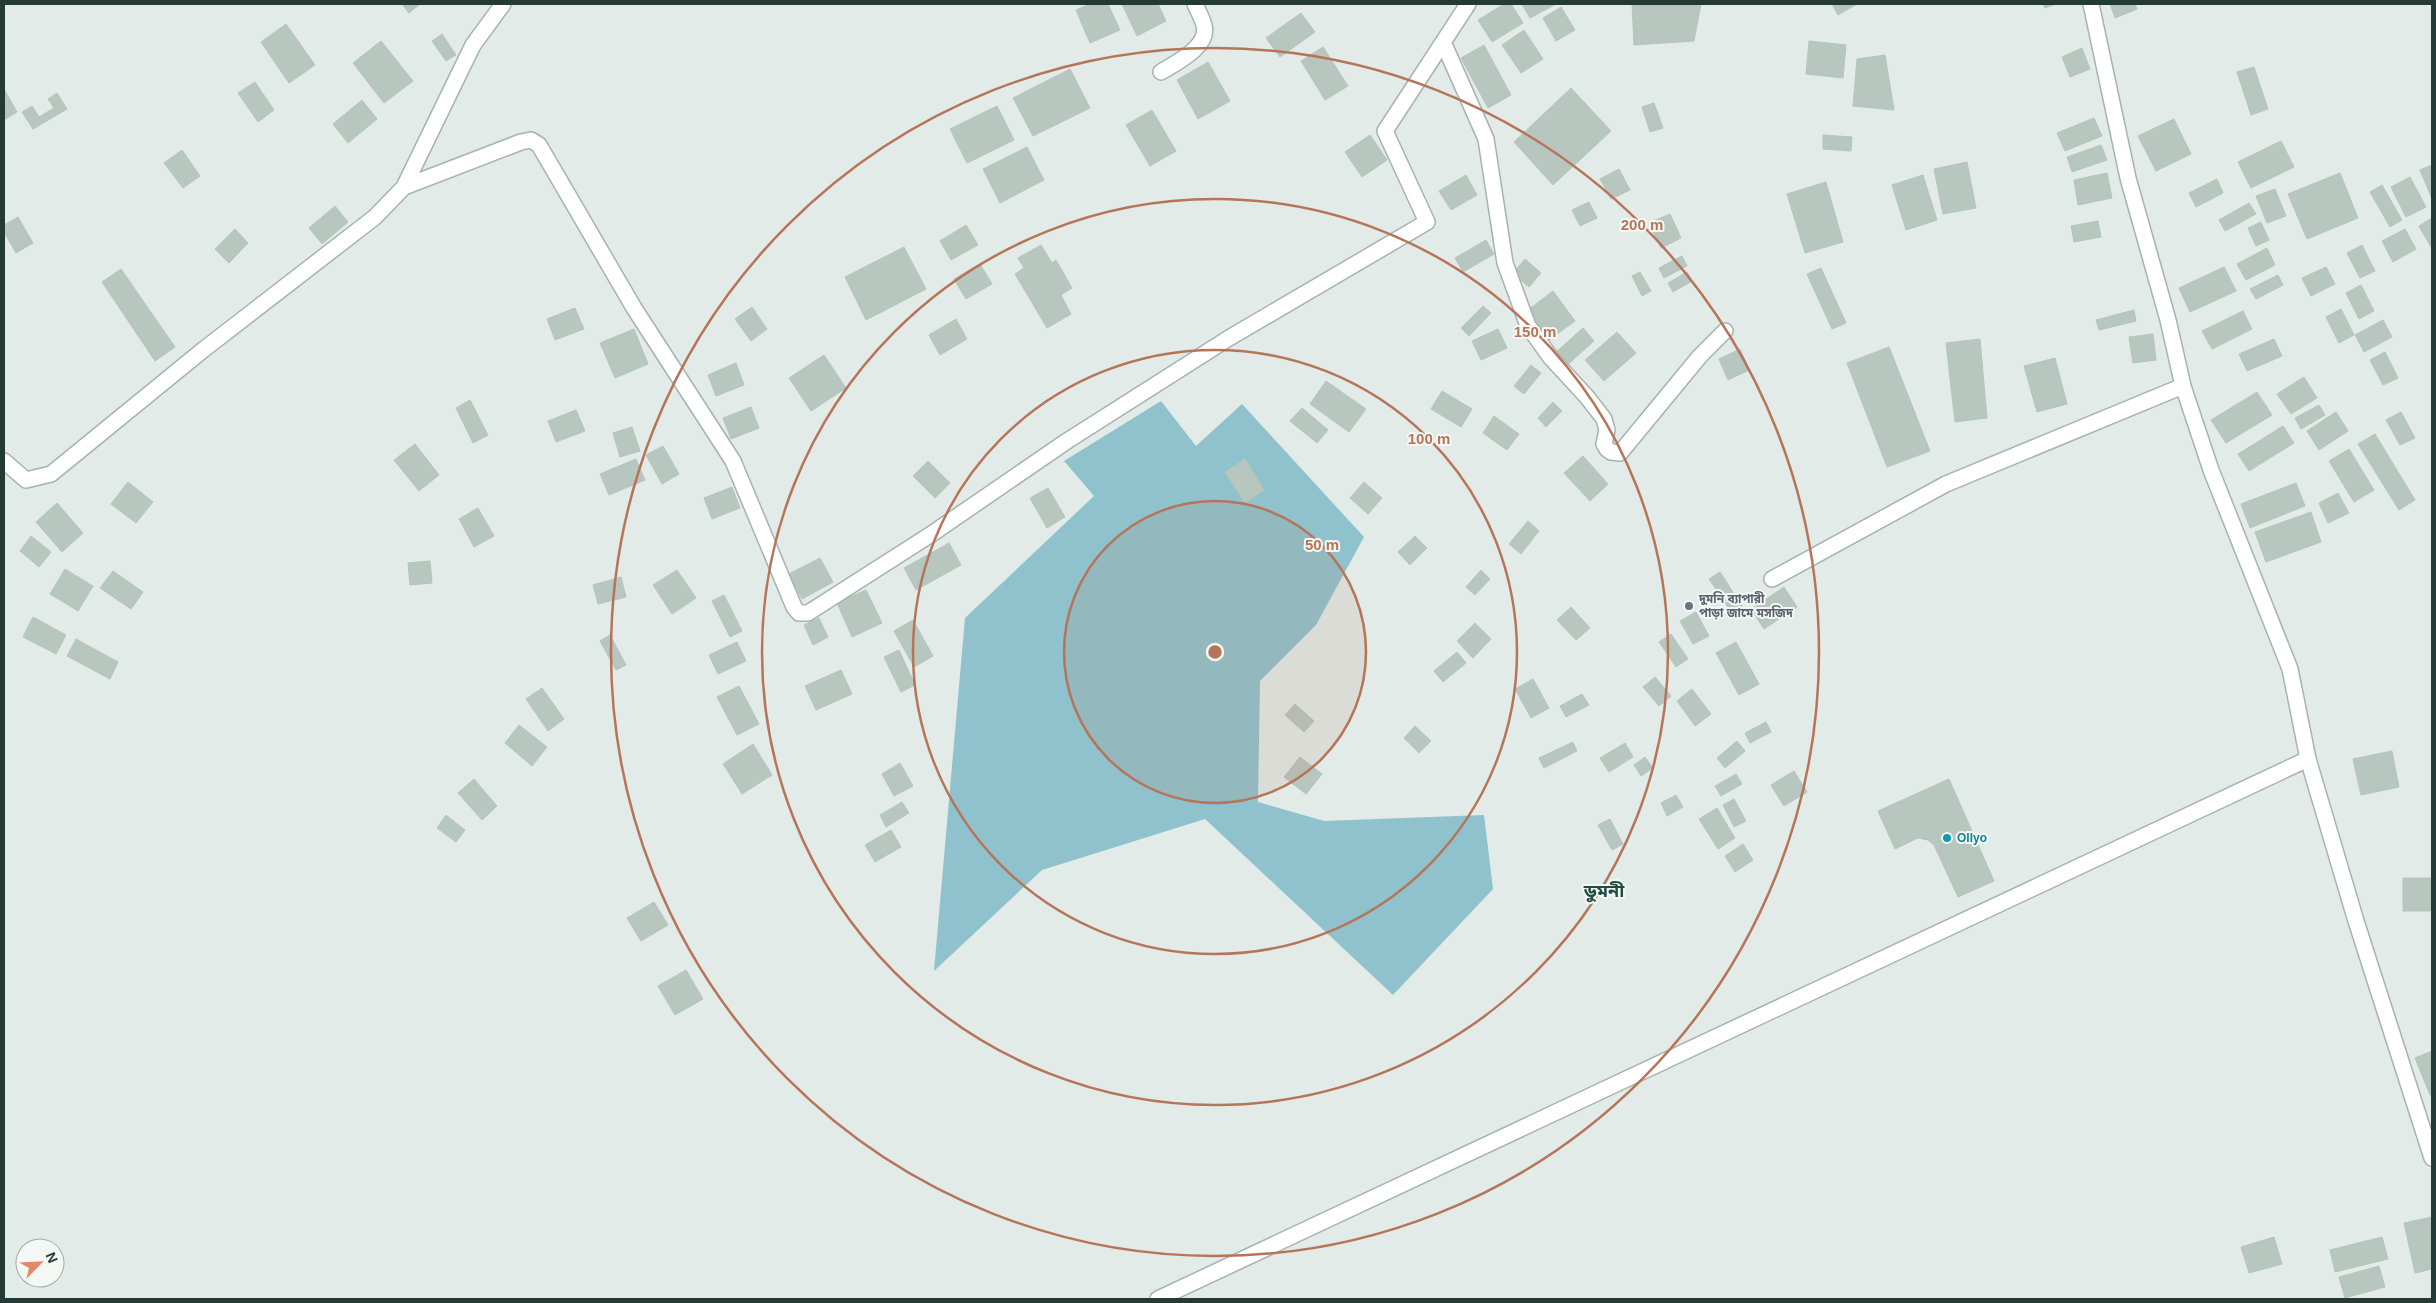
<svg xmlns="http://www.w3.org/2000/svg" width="2436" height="1303" viewBox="0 0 2436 1303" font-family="Arial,'Noto Sans Bengali',sans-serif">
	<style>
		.water { fill: #8fc2cc }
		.building { fill: #b8c6c0; stroke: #b5c4be }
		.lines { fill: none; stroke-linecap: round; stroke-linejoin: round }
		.minor-casing { stroke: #a5b3ae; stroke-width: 18 }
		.minor { stroke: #fff; stroke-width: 15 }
		.ring { fill: none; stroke: #b67459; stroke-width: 2.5 }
		.worship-dot { fill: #6b7280; stroke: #f3f8f5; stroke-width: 2 }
		.culture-dot { fill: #0f9aa8; stroke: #f3f8f5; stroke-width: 2 }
		.labels { text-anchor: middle; stroke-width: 4; stroke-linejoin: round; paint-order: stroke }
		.worship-label { font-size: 12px; font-weight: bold; fill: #5b616d; stroke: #f3f8f5; text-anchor: start }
		.culture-label { font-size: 12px; font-weight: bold; fill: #0d838f; stroke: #f3f8f5; text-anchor: start }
		.district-label { font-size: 18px; font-weight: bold; fill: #214c42; stroke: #f3f8f5 }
		.centre { fill: #b67459; stroke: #f3f8f5; stroke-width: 2.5 }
		.ring-label { font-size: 15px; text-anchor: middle; font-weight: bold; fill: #b67459; stroke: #f3f8f5; stroke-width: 4; stroke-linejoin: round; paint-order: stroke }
	</style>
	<rect width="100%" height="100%" fill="#e2ebe7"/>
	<path class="water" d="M1161,401L1196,446L1242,404L1364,537L1316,625L1260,681L1258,802L1324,821L1484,815L1493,889L1393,995L1205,819L1042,870L934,971L965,618L1094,496L1064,461Z"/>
	<path class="building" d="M402,4H420L409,13Z
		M1090,4H1108L1120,30L1090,43L1076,10Z
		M1122,4H1158L1166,21L1137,36Z
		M1504,4H1511L1523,23L1492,42L1478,20Z
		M1522,4H1556L1530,18Z
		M1632,4H1701L1694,41L1634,45Z
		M1832,4H1857L1838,15Z
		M2043,4H2056L2045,8Z
		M2110,4H2135L2137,9L2115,18Z
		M1561,7L1575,30L1556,41L1543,18Z
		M1301,13L1315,32L1280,57L1266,38Z
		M286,24L315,65L289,83L261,42Z
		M1524,30L1543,59L1521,73L1502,45Z
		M442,34L456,55L446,61L432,41Z
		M381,41L413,81L384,103L353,63Z
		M1809,41L1846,45L1843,78L1806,74Z
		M1484,45L1511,95L1488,108L1461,58Z
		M1323,47L1348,86L1325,100L1301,61Z
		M2082,48L2090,69L2070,77L2062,57Z
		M1885,55L1894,110L1853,106L1857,59Z
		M1208,62L1230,101L1198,119L1177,80Z
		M2254,67L2268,109L2251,115L2237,72Z
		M1070,69L1090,108L1033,136L1013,98Z
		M255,82L274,110L258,122L238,93Z
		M1571,88L1611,131L1553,185L1514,142Z
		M4,89L17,112L4,120Z
		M57,93L67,109L33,129L22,112L32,106L39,117L54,108L48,99Z
		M362,100L377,119L348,143L333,124Z
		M1654,103L1663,128L1650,132L1642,107Z
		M997,106L1014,140L967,163L950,129Z
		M1152,110L1176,151L1150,166L1126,125Z
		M2094,118L2102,136L2065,151L2057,133Z
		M2174,119L2191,154L2156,171L2138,136Z
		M1370,135L1387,160L1362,177L1345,152Z
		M1823,135L1852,137L1851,151L1823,149Z
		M2281,141L2294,167L2251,188L2238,162Z
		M2101,145L2107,160L2072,172L2067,157Z
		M1027,147L1044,180L1000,203L983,169Z
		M182,150L200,176L183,188L164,163Z
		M1967,162L1976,208L1943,214L1934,169Z
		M2432,165V199L2420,170Z
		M1619,169L1630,190L1611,199L1600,179Z
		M2107,173L2112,198L2078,205L2074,180Z
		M2340,173L2358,218L2307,239L2288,194Z
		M1466,175L1477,195L1451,210L1439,191Z
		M1923,175L1937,220L1906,230L1892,185Z
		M2410,177L2426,207L2406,217L2391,187Z
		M2217,179L2223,193L2196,207L2189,193Z
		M1826,182L1843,242L1805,253L1787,194Z
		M2382,185L2402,220L2390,227L2370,192Z
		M2275,189L2286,216L2267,223L2256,196Z
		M1589,202L1597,218L1580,226L1572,210Z
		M2249,203L2256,214L2225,231L2219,220Z
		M335,206L348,222L322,244L309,228Z
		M1670,214L1681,238L1661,248L1649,223Z
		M18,217L33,243L16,253L4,232V225Z
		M2432,218V249L2419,226Z
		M2098,221L2101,237L2074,242L2071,226Z
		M2261,222L2269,240L2256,246L2248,228Z
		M966,225L978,245L951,260L940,241Z
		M235,229L248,243L229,263L215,249Z
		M2405,229L2416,249L2393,262L2382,241Z
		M1486,240L1494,254L1463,272L1455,258Z
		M1041,245L1052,263L1056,260L1072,288L1061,295L1071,314L1047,328L1015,274L1024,268L1018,258Z
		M2362,245L2375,271L2360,278L2347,253Z
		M904,247L926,289L866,320L845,277Z
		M2267,248L2275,265L2246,280L2237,264Z
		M1682,256L1687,266L1664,278L1659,268Z
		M1525,259L1541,273L1529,287L1513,273Z
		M980,264L992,284L966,299L954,279Z
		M2224,267L2236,291L2190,312L2179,288Z
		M2326,267L2335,284L2311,296L2302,278Z
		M1821,268L1846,323L1832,329L1807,274Z
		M121,269L175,347L155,361L102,282Z
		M1640,272L1651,291L1642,296L1632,276Z
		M1687,272L1692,281L1673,292L1668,283Z
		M2278,275L2283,285L2256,299L2250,289Z
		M2361,285L2374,311L2359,319L2346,293Z
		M1553,291L1575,321L1549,340L1528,310Z
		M1483,306L1491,313L1469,336L1461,328Z
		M752,307L767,329L751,341L735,319Z
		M575,308L584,329L555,340L547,319Z
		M2341,309L2354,335L2339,343L2326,317Z
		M2134,310L2136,321L2099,330L2096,320Z
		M2243,311L2252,329L2212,349L2202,331Z
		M956,319L967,339L940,355L929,335Z
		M2383,320L2392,337L2364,352L2355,335Z
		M1583,328L1594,341L1565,367L1554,354Z
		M634,329L648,364L615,378L600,343Z
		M1498,329L1507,348L1481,360L1472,341Z
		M1617,332L1636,353L1604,381L1585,360Z
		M2153,334L2156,360L2133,363L2129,337Z
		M1980,339L1987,418L1955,422L1946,343Z
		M2274,339L2282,356L2247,371L2239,354Z
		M1889,347L1930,451L1887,467L1847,363Z
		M1740,349L1749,370L1728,380L1719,359Z
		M2385,352L2398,378L2383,385L2370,360Z
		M824,355L846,388L811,411L789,378Z
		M2055,358L2067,404L2037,412L2024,366Z
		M736,363L744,385L716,396L708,375Z
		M1531,365L1541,373L1524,394L1514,386Z
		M2304,377L2317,398L2291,414L2277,394Z
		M1326,381L1366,409L1349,432L1310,404Z
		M1442,391L1472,409L1461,427L1431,409Z
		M2257,392L2272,415L2226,443L2211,420Z
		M470,400L488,435L473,443L456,408Z
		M1553,402L1562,411L1546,427L1538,418Z
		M2319,405L2325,415L2301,429L2295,418Z
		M751,407L759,428L731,439L723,418Z
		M1302,408L1328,430L1317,443L1290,421Z
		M576,410L585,431L556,442L548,421Z
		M2336,412L2348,431L2319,450L2307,431Z
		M2401,412L2415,438L2400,445L2386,420Z
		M1494,416L1519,434L1507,450L1483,433Z
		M2283,426L2294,443L2249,471L2238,454Z
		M632,427L640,451L620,457L613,433Z
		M2375,434L2415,500L2399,510L2358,444Z
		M415,444L439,475L419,491L394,460Z
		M663,446L679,474L662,484L646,455Z
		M2349,449L2374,490L2354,502L2329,461Z
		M1583,456L1608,484L1590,501L1564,473Z
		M636,459L645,480L609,495L600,474Z
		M1245,459L1264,490L1245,503L1225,472Z
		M928,461L950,483L935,498L913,476Z
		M128,482L153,502L136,523L111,504Z
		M1364,482L1382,498L1368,514L1350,498Z
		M2296,483L2305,506L2250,528L2241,504Z
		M732,487L740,508L712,519L704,498Z
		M1048,488L1065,517L1047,528L1030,498Z
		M2338,493L2349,513L2328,523L2319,503Z
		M57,503L83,533L62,552L36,522Z
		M478,508L494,536L474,547L459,519Z
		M2311,512L2321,542L2266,562L2255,532Z
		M1528,521L1539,531L1521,554L1509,544Z
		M31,536L51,552L39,567L20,551Z
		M1415,536L1427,548L1410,565L1398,552Z
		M949,543L961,565L916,590L904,568Z
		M820,558L833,582L802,599L789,574Z
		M430,561L432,583L410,585L408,563Z
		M65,569L93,586L78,611L50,594Z
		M677,570L696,598L672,614L653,585Z
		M1481,570L1490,579L1475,595L1466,587Z
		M113,571L143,592L131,609L100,588Z
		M1720,572L1742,606L1732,613L1709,579Z
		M621,577L626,597L598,604L593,585Z
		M1784,587L1797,607L1764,629L1751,609Z
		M866,590L882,623L852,637L837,603Z
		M724,595L742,631L730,637L712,601Z
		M1571,607L1590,628L1576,640L1557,620Z
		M1696,612L1709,636L1693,644L1680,621Z
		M33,617L66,635L56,654L23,637Z
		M819,618L828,637L813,645L804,625Z
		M913,620L933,656L914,667L894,631Z
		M1475,623L1491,639L1473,658L1457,641Z
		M1671,634L1688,659L1676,667L1659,642Z
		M610,635L626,665L616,670L600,641Z
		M76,639L118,662L110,679L67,656Z
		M737,642L746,661L718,674L709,655Z
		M1736,642L1759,684L1739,695L1716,653Z
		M899,650L915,685L901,692L884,657Z
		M1457,652L1466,663L1443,682L1434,671Z
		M841,670L852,694L816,710L805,686Z
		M1655,677L1671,696L1659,706L1643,687Z
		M1533,679L1549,708L1531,718L1515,689Z
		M739,686L759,724L737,735L717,697Z
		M542,688L564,719L548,731L526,699Z
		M1692,689L1711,714L1695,726L1677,701Z
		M1582,694L1589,705L1566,717L1560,706Z
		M1295,704L1314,721L1304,732L1285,715Z
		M1766,722L1771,732L1750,743L1745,733Z
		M519,725L547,747L532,766L505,743Z
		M1415,726L1431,741L1419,753L1404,738Z
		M1737,741L1745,751L1725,768L1717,758Z
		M1573,742L1577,751L1544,768L1539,758Z
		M1625,743L1633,757L1609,772L1600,758Z
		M753,744L772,775L742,794L723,764Z
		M2392,751L2399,787L2361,795L2353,759Z
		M1300,757L1322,774L1306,794L1284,777Z
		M1645,757L1653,768L1641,776L1634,765Z
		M900,763L913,786L894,796L882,774Z
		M1794,771L1807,792L1784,806L1771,785Z
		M1736,774L1742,784L1721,796L1715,786Z
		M474,779L497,806L482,820L458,793Z
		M1949,779L1994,881L1958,897L1934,845L1928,840L1918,838L1895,849L1878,811Z
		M1676,795L1683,807L1667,816L1661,803Z
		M1734,799L1746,821L1734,827L1723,805Z
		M902,802L909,813L886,827L880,815Z
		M1717,808L1735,838L1718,849L1699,819Z
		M446,815L465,830L456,842L437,828Z
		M1610,819L1623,844L1612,850L1598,825Z
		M891,830L901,847L875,862L865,845Z
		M1743,844L1753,860L1735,872L1725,856Z
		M2403,878H2432V911H2403Z
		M654,902L668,925L641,941L627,918Z
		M686,970L703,999L675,1015L658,986Z
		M2432,1051V1095H2430L2415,1058Z
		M2432,1217V1269L2415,1273L2404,1223Z
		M2274,1237L2282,1264L2249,1273L2241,1247Z
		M2382,1237L2388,1259L2335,1272L2330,1250Z
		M2379,1266L2385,1287L2345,1298L2339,1277Z"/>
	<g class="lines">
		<defs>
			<path id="minor" d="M2091,4L2128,178L2168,320L2183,386L2211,470L2290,669L2308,759L2356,921L2432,1158
				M1443,42L1486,139L1505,263L1528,326L1551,358L1587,397L1604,419L1607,430L1604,444L1607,449L1611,452L1620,453L1700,356L1725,331
				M1161,72C1175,63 1210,47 1204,25C1202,18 1198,11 1195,4
				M404,187L521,142L531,140L539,145L634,308L733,461L794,607L799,613H808L933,533L1067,441L1229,338L1427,222L1385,131L1468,4
				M4,461L26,480L51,474L203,350L375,217L404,187L473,45L503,4
				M1772,579L1946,484L2183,386
				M1158,1299L2308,759"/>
		</defs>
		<use href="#minor" class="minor-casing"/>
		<use href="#minor" class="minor"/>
	</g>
	<circle cx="1215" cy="652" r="151" fill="#b67459" fill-opacity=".12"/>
	<g class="ring">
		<circle cx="1215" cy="652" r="151"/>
		<circle cx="1215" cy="652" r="302"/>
		<circle cx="1215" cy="652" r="453"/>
		<circle cx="1215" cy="652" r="604"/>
	</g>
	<circle class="worship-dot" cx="1689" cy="606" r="5"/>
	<circle class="culture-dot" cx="1947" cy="838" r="5"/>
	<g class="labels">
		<g class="worship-label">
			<text x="1699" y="603">দুমনি ব্যাপারী<tspan x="1699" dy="14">পাড়া জামে মসজিদ</tspan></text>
		</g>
		<g class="culture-label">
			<text x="1957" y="842">Ollyo</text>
		</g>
		<g class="district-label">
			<text x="1604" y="897">ডুমনী</text>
		</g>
	</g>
	<circle cx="1215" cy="652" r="8" class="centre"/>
	<g class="ring-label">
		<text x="1642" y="230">200 m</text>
		<text x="1535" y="337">150 m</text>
		<text x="1429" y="444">100 m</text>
		<text x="1322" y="550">50 m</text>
	</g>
	<rect width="2436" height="1303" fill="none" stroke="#243b35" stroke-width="10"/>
	<g transform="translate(40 1263) rotate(66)"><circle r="24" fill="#f3f8f5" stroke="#a0aca8"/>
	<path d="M0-4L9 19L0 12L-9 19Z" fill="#e78765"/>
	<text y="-8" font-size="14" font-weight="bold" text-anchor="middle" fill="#243b35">N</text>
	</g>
</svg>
